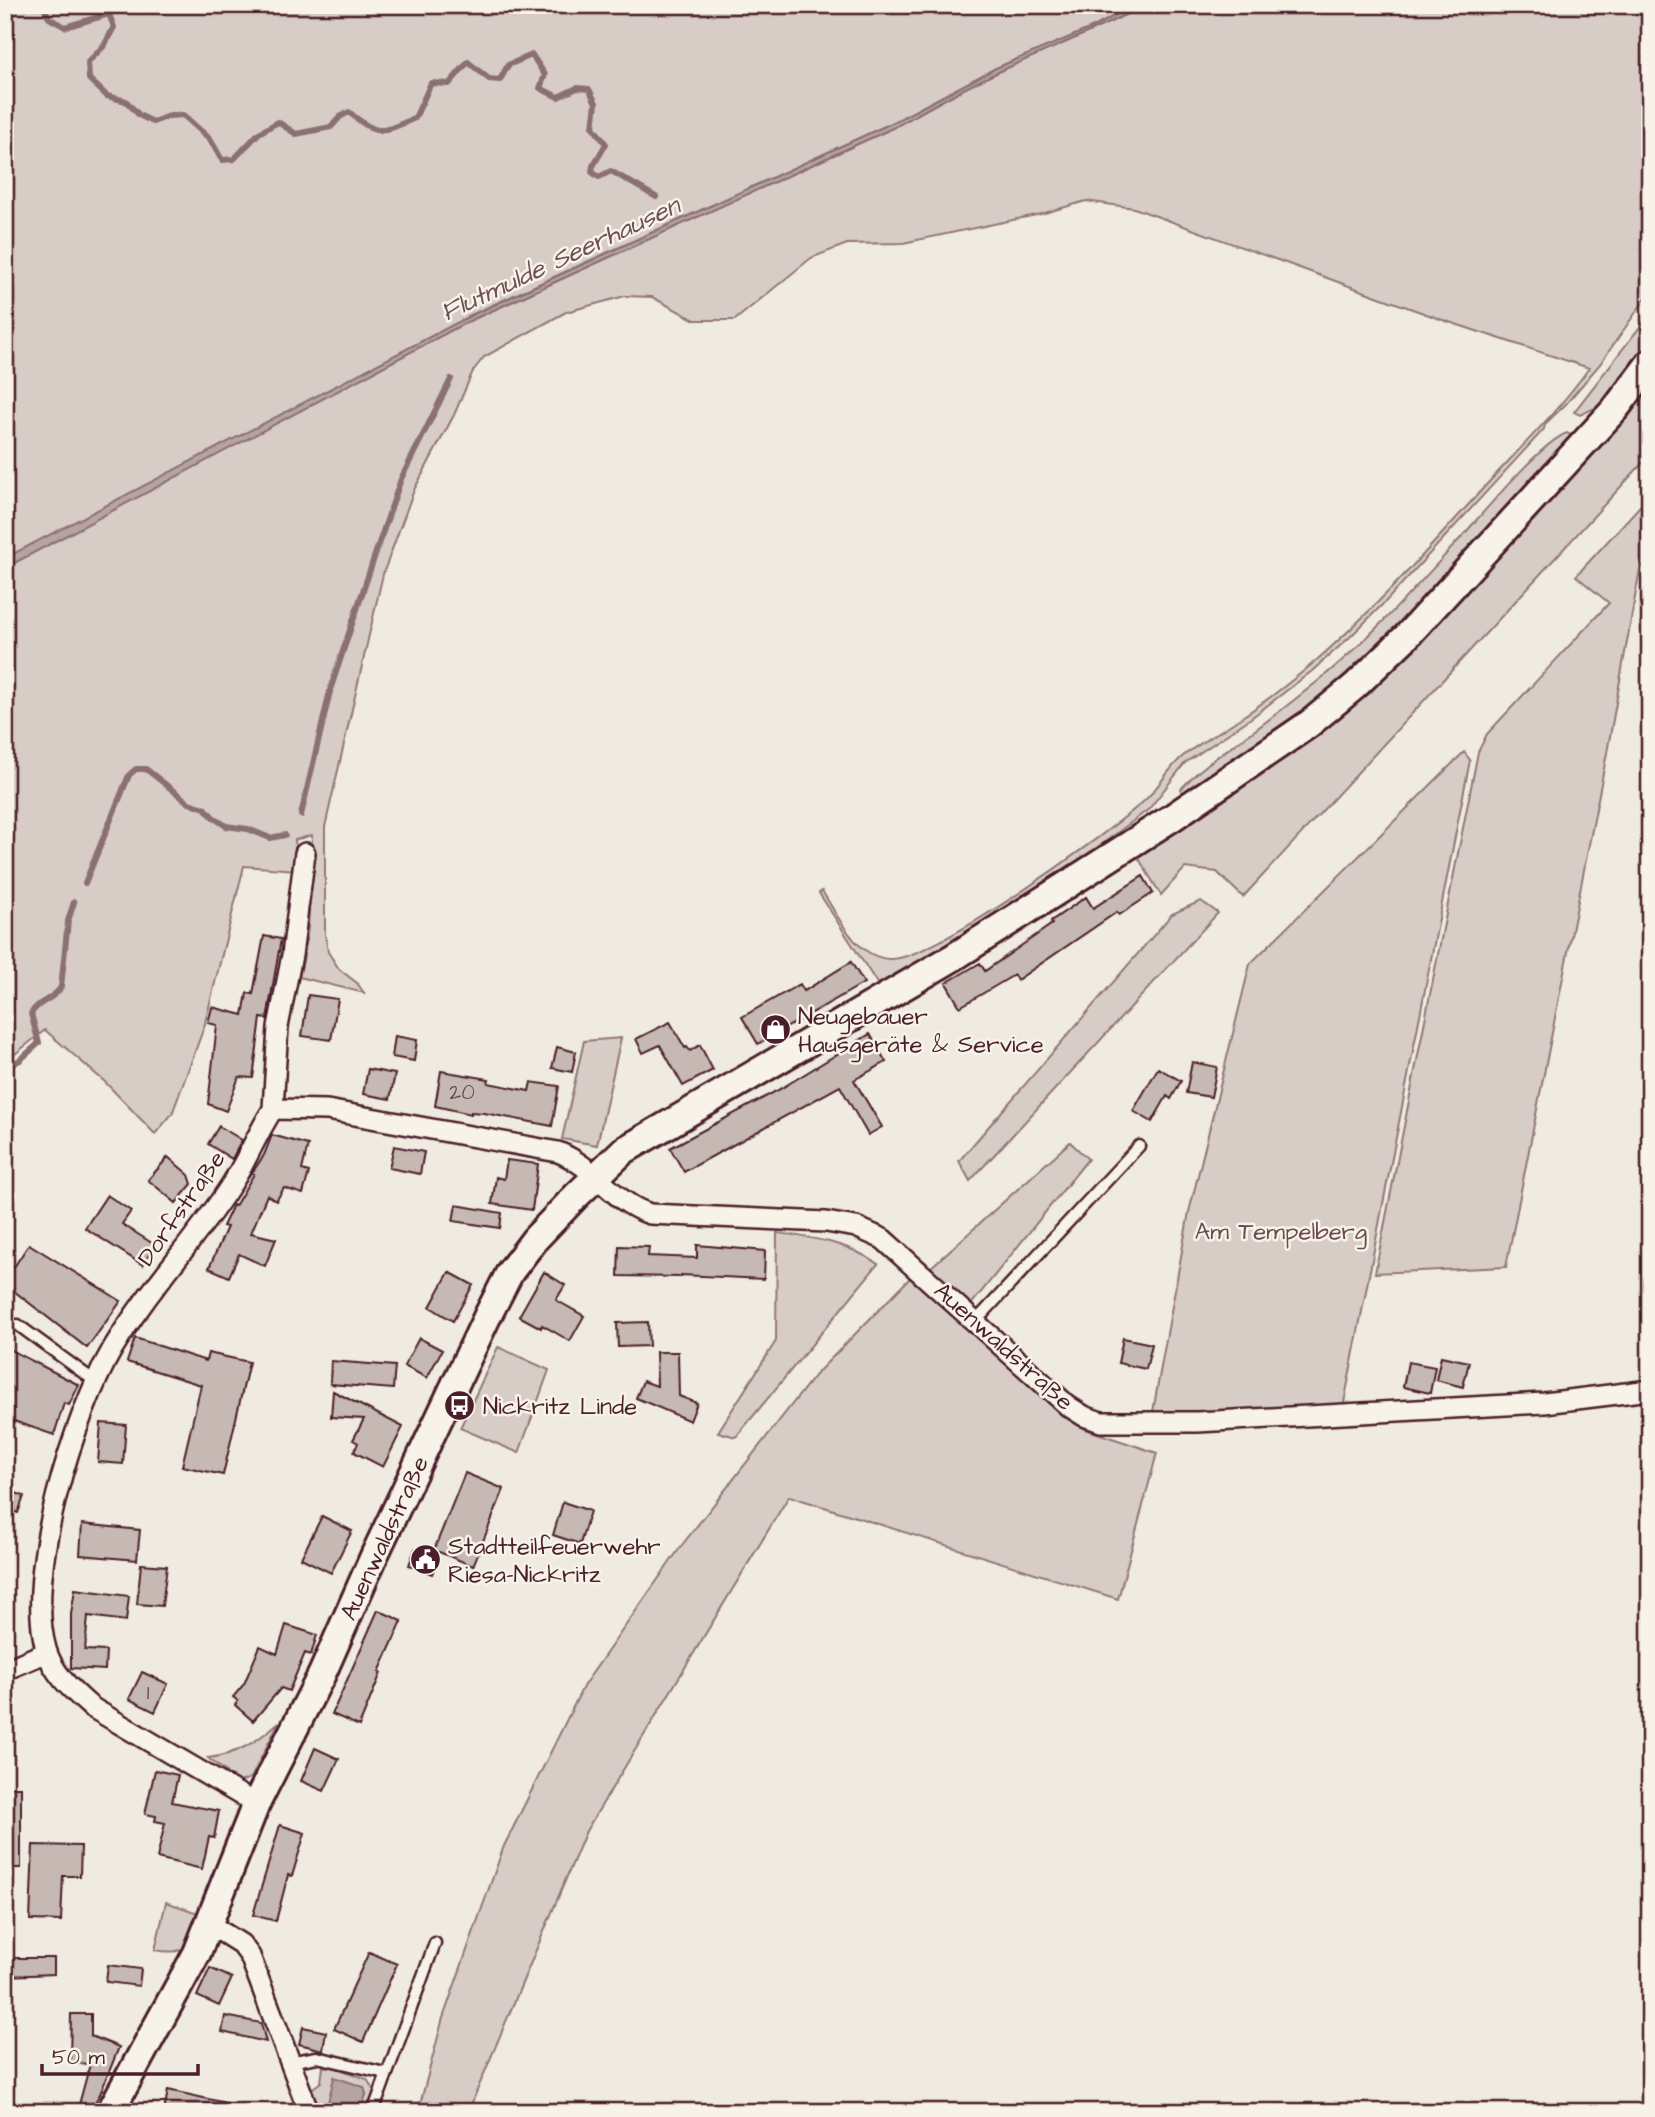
<svg xmlns="http://www.w3.org/2000/svg" width="1655" height="2117" viewBox="0 0 1655 2117" font-family="'Architects Daughter',sans-serif">
	<style>
		.green { fill: #d8cdc6; stroke: #917678; stroke-width: 2 }
		.water { fill: #b7a4a2; stroke: #8b6f72; stroke-width: 2 }
		.lines { fill: none; stroke-linecap: round; stroke-linejoin: round }
		.stream { stroke: #8b6f72; stroke-width: 6 }
		.building { fill: #c6b8b3; stroke: #4a1f2b; stroke-width: 2 }
		.lane-casing { stroke: #4a1f2b; stroke-width: 15 }
		.street-casing { stroke: #4a1f2b; stroke-width: 24 }
		.secondary-casing { stroke: #4a1f2b; stroke-width: 32 }
		.lane { stroke: #f7f3e8; stroke-width: 10 }
		.street { stroke: #f7f3e8; stroke-width: 19 }
		.secondary { stroke: #f7f3e8; stroke-width: 26 }
		.labels { text-anchor: middle; stroke-width: 5; stroke-linejoin: round; paint-order: stroke }
		.number-label { font-size: 21px; fill: #69454d }
		.poi-label { font-size: 24px; fill: #4a1f2b; stroke: #f7f3e8; text-anchor: start }
		.street-label { font-size: 24px; fill: #4a1f2b; stroke: #f7f3e8 }
		.park-label { font-size: 24px; fill: #6e4a52; stroke: #f7f3e8 }
		.water-label { font-size: 26px; font-style: italic; fill: #704e55; stroke: #f7f3e8 }
	</style>
	<rect width="100%" height="100%" fill="#f0ebe0"/>
	<filter id="ink" filterUnits="userSpaceOnUse"><feTurbulence type="fractalNoise" baseFrequency=".0143" numOctaves="2"/><feDisplacementMap in="SourceGraphic" scale="14" xChannelSelector="R" yChannelSelector="G"/><feConvolveMatrix kernelMatrix="1 2 1 2 8 2 1 2 1" color-interpolation-filters="sRGB"/></filter>
	<g filter="url(#ink)">
		<path class="green" d="M5,5H1134L1094,27L996,68L894,122L468,316L470,321L895,127C928,108 961,89 996,73C1046,50 1096,31 1144,5H1650V292L1600,364L1565,405L1545,424L1544,429L1387,600L1350,637L1312,671L1251,718L1185,763L1149,809L1097,848L1094,852L1096,857L880,988L819,893L822,891C838,916 856,958 890,959C934,960 1106,835 1144,801C1158,789 1167,770 1182,757C1199,743 1220,732 1239,719C1264,703 1288,684 1311,665C1375,610 1431,546 1488,483C1522,446 1560,409 1589,368L1440,319L1134,208L1086,201L1041,214L903,243L847,244L811,258L735,320H695L652,297L625,296L566,312L484,357L473,371L454,415L414,490L383,574L325,827V934L328,952L339,969L357,983L364,993L299,977C312,933 309,881 312,835L295,840L297,870L244,866L204,1027L172,1114L155,1134L105,1082L45,1030L5,1062Z
			M1650,314V348L1610,401L1580,415L1574,412Z
			M1650,378V455L1243,897L1217,872L1185,868L1161,895L1136,854L1314,730Z
			M1567,433L1572,436L1573,442L1350,680L1188,799L1181,795V789C1202,765 1229,749 1255,730C1277,714 1298,697 1318,681C1370,639 1413,590 1458,541C1479,518 1541,442 1567,433Z
			M1650,495V559L1640,569L1607,753L1506,1267L1375,1273L1478,752L1487,734L1609,603L1576,576Z
			M1464,752L1470,760L1343,1408L1152,1417L1189,1212L1250,964Z
			M1201,901L1218,913L970,1181L959,1161L1172,914Z
			M621,1038L597,1145L562,1139L584,1041Z
			M1070,1142L1088,1159L970,1306L929,1269Z
			M777,1233C814,1238 847,1242 878,1264L736,1437L718,1432L776,1341Z
			M911,1277L1060,1413L1085,1429L1157,1453L1118,1599L789,1496L586,1831L468,2112H418L443,2018L504,1846L584,1685L682,1545L815,1375Z
			M498,1347L549,1370L519,1453L460,1428Z
			M279,1722L251,1778L240,1782L223,1776L226,1772L208,1758C237,1755 258,1741 279,1722Z
			M166,1902L201,1914C191,1942 190,1957 155,1950Z
			M331,2066L367,2079L374,2091L367,2112H360L366,2094L327,2107L329,2112H319L310,2090L321,2082L323,2067Z"/>
		<path class="water" d="M1134,5H1144C1096,31 1046,50 996,73C961,89 928,108 895,127L469,321L5,568V558L468,317L894,122L996,68L1094,27Z
			M334,2077L364,2087L366,2094L360,2112H329L327,2107Z"/>
		<g class="lines">
			<path class="stream" d="M14,5H22
				M43,5L49,18L65,27L109,14L114,27L104,46L88,62L89,79L107,96L126,101L139,115L153,122L169,116L183,115L210,139L222,160L234,159L259,133L278,122L296,134L331,127L340,117L349,112C378,137 381,133 415,118L431,83L449,84L468,62L489,79L500,80L508,65L532,55L545,75L540,88L558,97L577,88L589,89L596,103L593,127L606,144L593,166L592,172L599,177L611,171L656,197
				M301,815L331,687L378,546L401,479L451,379
				M85,883L129,775L136,769H146L189,803L205,808L213,817L226,826L248,829L270,838L285,835
				M5,1068L20,1060L39,1043L31,1014C38,1000 54,1000 61,987L68,921L74,902"/>
		</g>
		<path class="building" d="M1143,876L1153,893L1119,915L1117,912L1017,980L1014,975L960,1007L946,983L980,963L985,971L1052,924L1051,921L1086,897L1093,908Z
			M264,936L281,939L267,1019L261,1018L253,1078L239,1077L226,1111L208,1104L217,1025L208,1023L212,1007L243,1015L247,993L253,994Z
			M851,962L864,983L758,1044L742,1017L800,984L804,991Z
			M308,995L338,999L331,1040L302,1036Z
			M670,1022L685,1048L687,1047L690,1051L700,1045L713,1070L683,1086L660,1045L643,1053L636,1039Z
			M870,1034L886,1062L854,1080L882,1127L868,1135L840,1086L684,1172L670,1148L782,1088Z
			M395,1036L417,1040L414,1061L392,1057Z
			M557,1047L576,1052L572,1072L552,1068Z
			M1192,1062L1217,1067L1211,1097L1186,1093Z
			M1158,1068L1181,1081L1171,1099L1167,1096L1152,1122L1133,1111Z
			M368,1069L395,1074L390,1099L363,1094Z
			M441,1071L489,1079L488,1083L529,1091L531,1082L559,1086L552,1126L484,1113L471,1112V1114L435,1106Z
			M219,1126L242,1140L232,1159L208,1144Z
			M272,1135L308,1145L302,1170L309,1172L303,1194L284,1188L276,1201L267,1195L251,1233L276,1239L265,1266L239,1254L229,1277L209,1268L227,1227L223,1226L233,1205L235,1206L254,1174L252,1173L264,1155Z
			M394,1146L424,1152L420,1174L389,1168Z
			M168,1157L189,1175L192,1184L176,1203L148,1180Z
			M507,1160L538,1164L532,1210L492,1204L496,1177L504,1179Z
			M107,1195L131,1211L122,1224L155,1245L143,1265L85,1228Z
			M456,1205L502,1213L500,1228L453,1221Z
			M29,1244L121,1301L87,1348L5,1284V1260L14,1267Z
			M697,1245L765,1251L764,1279L681,1275V1277L618,1276L619,1246L649,1247L648,1256L697,1258Z
			M449,1272L473,1285L453,1321L430,1307Z
			M544,1272L565,1285L556,1300L584,1316L570,1341L542,1325L541,1328L519,1316Z
			M648,1322L649,1346L618,1347L617,1323Z
			M135,1338L206,1361L208,1353L249,1362L223,1475L182,1466L201,1385L127,1362Z
			M419,1338L442,1350L427,1378L404,1366Z
			M1123,1338L1152,1344L1146,1369L1118,1363Z
			M5,1347L79,1385L69,1405L64,1403L54,1435L5,1418Z
			M656,1352H678L679,1396L697,1403L690,1421L636,1398L643,1381L657,1386Z
			M1441,1356L1469,1362L1463,1387L1436,1380Z
			M331,1361L395,1366L393,1389L330,1384Z
			M1408,1362L1435,1367L1430,1393L1403,1387Z
			M333,1391L403,1427L383,1467L354,1452L358,1443L353,1440L364,1419L331,1417Z
			M101,1423L126,1425L123,1464L98,1462Z
			M465,1473L504,1489L473,1566L434,1550Z
			M5,1489L24,1496L18,1513L5,1508Z
			M563,1502L590,1511L580,1544L553,1535Z
			M322,1516L352,1531L331,1573L301,1558Z
			M82,1524L140,1530L137,1560L80,1555Z
			M415,1549L438,1558L432,1574L409,1565Z
			M141,1564L167,1566L162,1606L137,1604Z
			M75,1589L129,1596L126,1621L88,1616L85,1650L106,1651L105,1670L71,1668V1614Z
			M378,1610L402,1621L379,1672L381,1673L359,1726L332,1714Z
			M286,1625L317,1635L311,1655L305,1653L289,1691L281,1688L253,1721L235,1705L238,1701L233,1697L244,1684L260,1646L277,1654Z
			M142,1672L168,1684L155,1712L129,1699Z
			M315,1748L339,1759L324,1791L301,1781Z
			M155,1770L178,1775L172,1802L219,1811L214,1838L209,1837L202,1869L157,1858L165,1823L155,1821L156,1816L145,1814Z
			M5,1787H21V1868H5Z
			M280,1825L305,1833L292,1876L288,1875L276,1921L253,1915Z
			M33,1845L81,1846L80,1876H63L61,1921L30,1920Z
			M369,1952L397,1964L363,2042L334,2029Z
			M5,1958H54V1974L5,1976Z
			M108,1965L141,1969L139,1986L106,1982Z
			M210,1968L232,1978L219,2006L197,1996Z
			M71,2014H91V2036L119,2047L100,2094L89,2112H77L90,2064L70,2063Z
			M225,2016L261,2023L266,2042L222,2032Z
			M303,2027L326,2032L323,2050L299,2044Z
			M168,2090L235,2105L234,2112H164Z"/>
		<g class="lines">
			<defs>
				<path id="lane" d="M976,1321L1139,1146
					M18,1325L96,1382
					M289,2062L317,2057L385,2073
					M373,2112L435,1943"/>
				<path id="street" d="M273,1109L327,1110L558,1152C596,1167 612,1202 650,1214L826,1222L856,1227L883,1239L1068,1406L1084,1416L1101,1422H1197L1544,1403L1650,1390
					M273,1109L278,1027L292,955L305,853
					M5,1670L47,1652
					M256,1804L91,1707C73,1691 53,1674 46,1649C24,1573 74,1415 113,1348C147,1291 193,1243 229,1188C246,1163 256,1135 273,1109
					M209,1924L241,1944L250,1956L309,2112"/>
				<path id="secondary" d="M110,2112L197,1953L256,1804L322,1674L375,1554L487,1317L510,1272L535,1239L576,1196L623,1151L954,957L1173,817L1309,724L1355,686L1406,637L1616,408L1650,363"/>
			</defs>
			<use href="#lane" class="lane-casing"/>
			<use href="#street" class="street-casing"/>
			<use href="#secondary" class="secondary-casing"/>
			<use href="#lane" class="lane"/>
			<use href="#street" class="street"/>
			<use href="#secondary" class="secondary"/>
		</g>
	</g>
	<defs>
		<symbol id="shop-disc" viewBox="-11 -11 22 22"><circle r="9.5" fill="#4a1f2b" stroke="#f7f3e8"/><path d="M-5-2.5h2.3a2.7 3.5 0 0 1 5.4 0H5L5.5 6h-11ZM-1.5-2.5h3a1.5 2.3 0 0 0-3 0Z" fill="#fff"/></symbol>
		<symbol id="bus-disc" viewBox="-11 -11 22 22"><circle r="9.5" fill="#4a1f2b" stroke="#f7f3e8"/><path d="M-5-6H5V4H4V6H2V4H-2V6H-4V4H-5ZM-3.5-4V0h7V-4ZM-3.5 1.2v1.5H-2V1.2ZM2 1.2v1.5H3.5V1.2Z" fill="#fff"/></symbol>
		<symbol id="civic-disc" viewBox="-11 -11 22 22"><circle r="9.5" fill="#4a1f2b" stroke="#f7f3e8"/><path d="M-.6-6.5H3V-4.5H.6V-3L4-1V1h2V6H-6V1h2V-1L-.6-3ZM-1.2 2.5V6h2.4V2.5Z" fill="#fff"/></symbol>
	</defs>
	<g fill-rule="evenodd">
		<use href="#shop-disc" x="758" y="1012" width="35" height="35"/>
		<use href="#bus-disc" x="442" y="1388" width="35" height="35"/>
		<use href="#civic-disc" x="408" y="1542" width="35" height="35"/>
	</g>
	<g class="labels">
		<g class="number-label">
			<text x="462" y="1099">20</text>
			<text x="148" y="1699">1</text>
		</g>
		<g class="poi-label">
			<text x="798" y="1024">Neugebauer<tspan x="798" dy="28">Hausgeräte &amp; Service</tspan></text>
			<text x="483" y="1414">Nickritz Linde</text>
			<text x="448" y="1554">Stadtteilfeuerwehr<tspan x="448" dy="28">Riesa-Nickritz</tspan></text>
		</g>
		<g class="street-label">
			<text transform="translate(181 1208) rotate(-55)" y="8">Dorfstraße</text>
			<text transform="translate(1004 1346) rotate(42)" y="8">Auenwaldstraße</text>
			<text transform="translate(384 1538) rotate(-65)" y="8">Auenwaldstraße</text>
		</g>
		<g class="park-label">
			<text x="1281" y="1239">Am Tempelberg</text>
		</g>
		<g class="water-label">
			<text transform="translate(560 258) rotate(-25)" y="9">Flutmulde Seerhausen</text>
		</g>
	</g>
	<rect width="1655" height="2117" fill="none" stroke="#f7f3e8" stroke-width="28"/>
	<rect x="14" y="14" width="1627" height="2089" fill="none" stroke="#4a1f2b" stroke-width="2.5" filter="url(#ink)"/>
	<path d="M42 2064v10h156v-10" fill="none" stroke="#4a1f2b" stroke-width="3.5"/>
	<text x="52" y="2064" font-size="21" fill="#4a1f2b" stroke="#f7f3e8" stroke-width="5" paint-order="stroke">50 m</text>
</svg>
